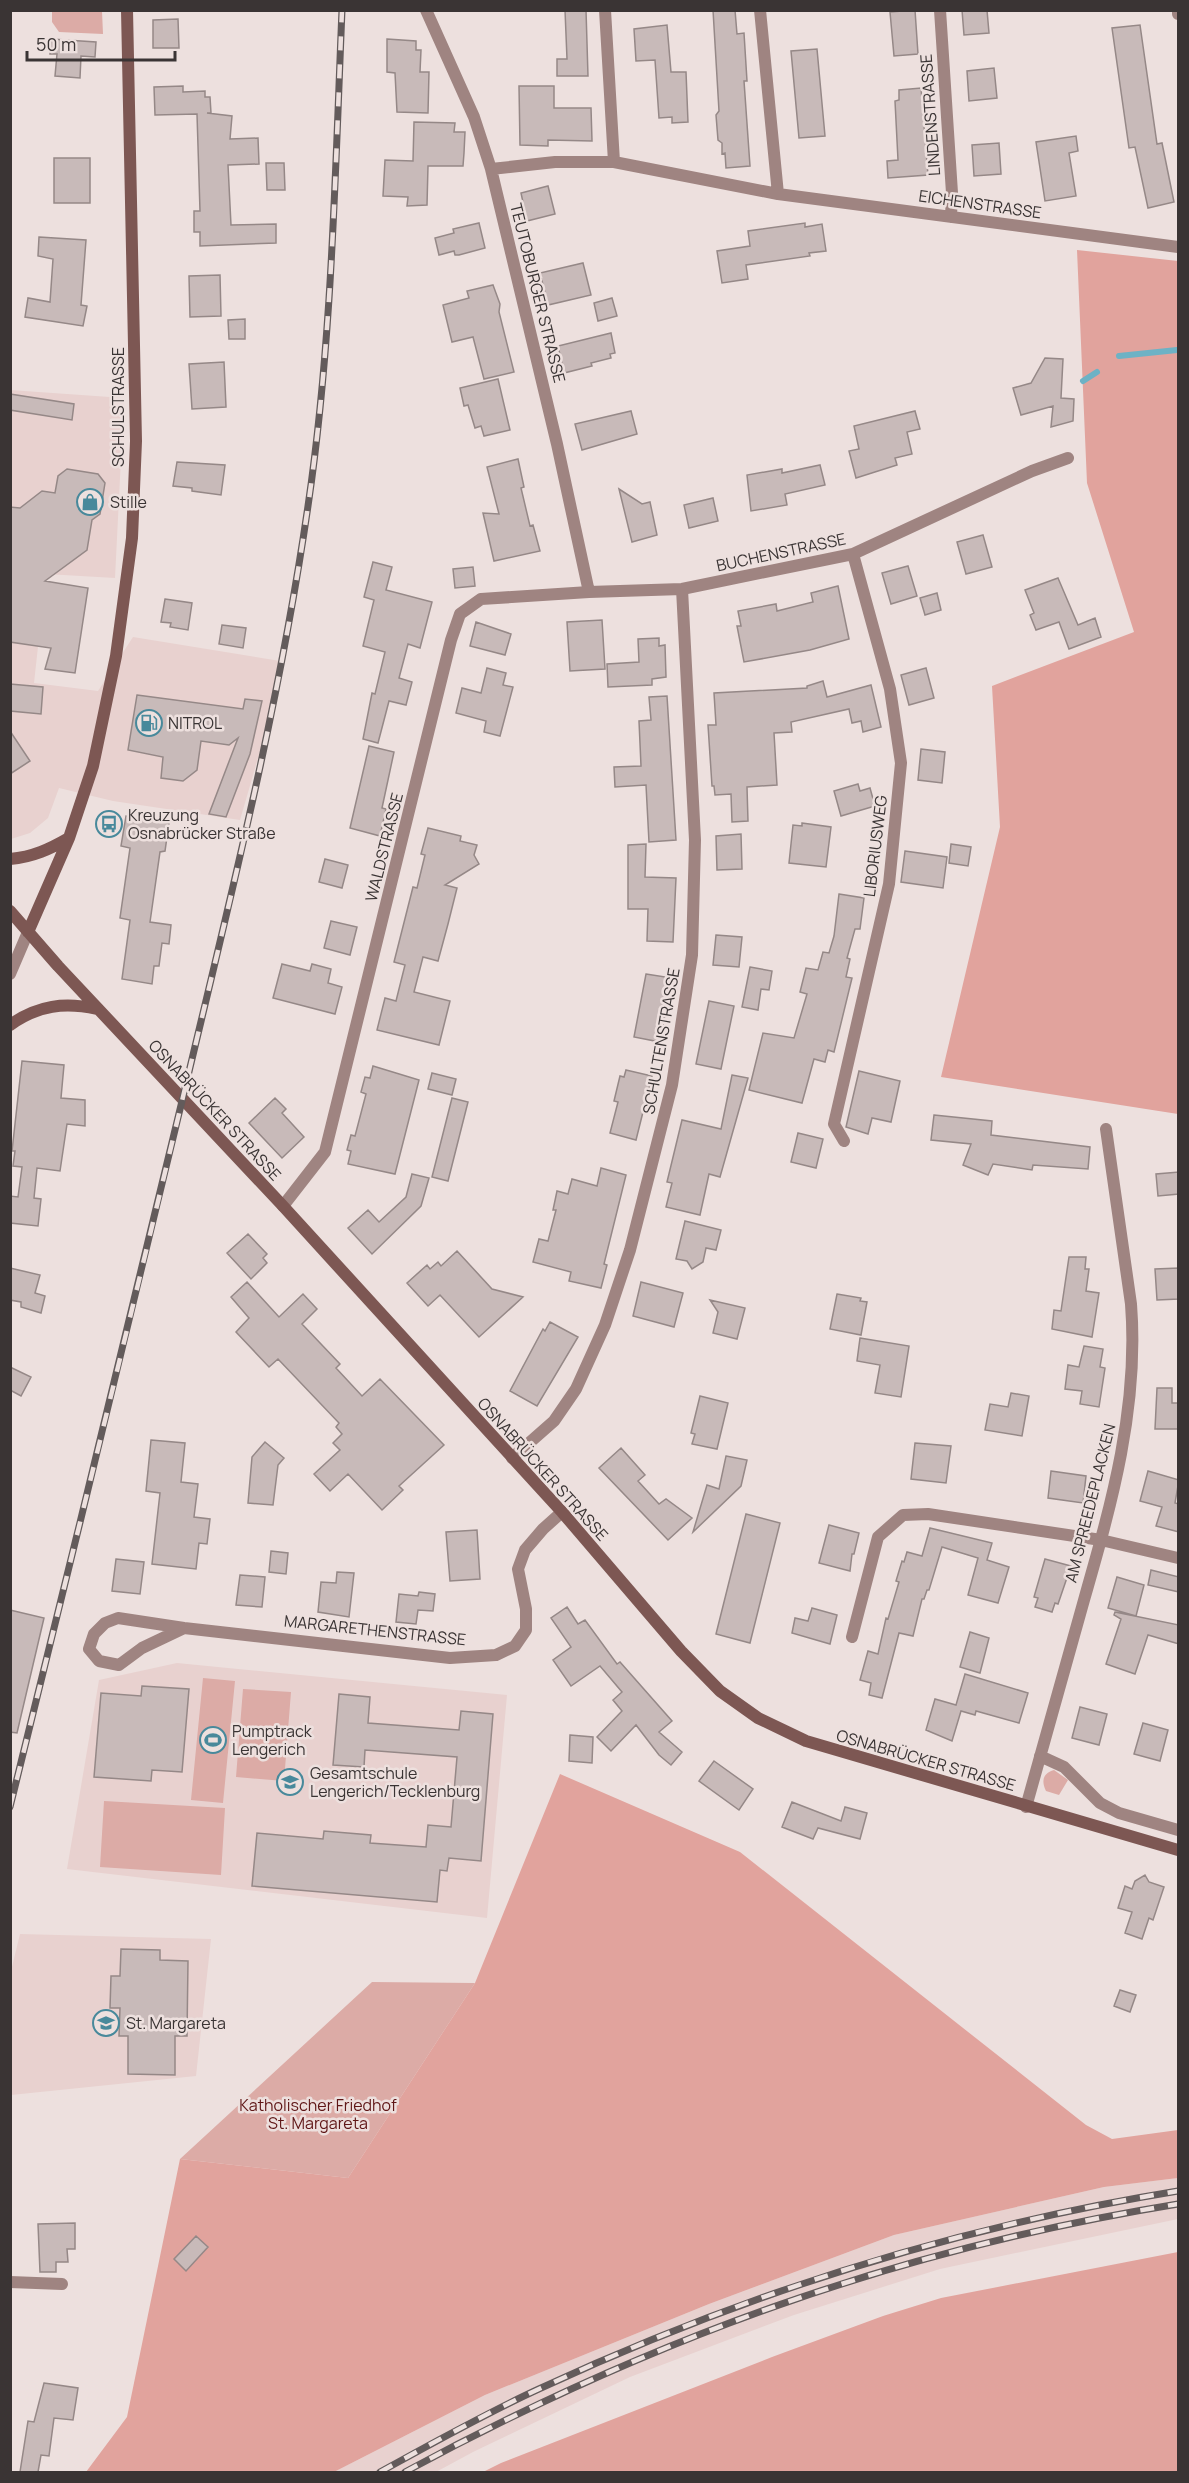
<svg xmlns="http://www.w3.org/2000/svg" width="1189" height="2483" viewBox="0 0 1189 2483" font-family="Manrope,sans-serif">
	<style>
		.built { fill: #e8d1cf }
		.green { fill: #dcaba6 }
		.forest { fill: #e1a39d }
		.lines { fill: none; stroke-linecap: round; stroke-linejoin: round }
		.stream { stroke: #6db2c5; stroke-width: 6 }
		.building { fill: #c8bab9; stroke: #958887; stroke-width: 1.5 }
		.minor { stroke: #9f8481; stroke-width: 12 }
		.tertiary { stroke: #9f8481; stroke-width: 12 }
		.secondary { stroke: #7d5753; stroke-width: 12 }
		.rail-casing { stroke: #635b5b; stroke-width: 7 }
		.rail { stroke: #ede0de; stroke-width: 4.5; stroke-dasharray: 14; stroke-linecap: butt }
		.labels { text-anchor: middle; stroke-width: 5; stroke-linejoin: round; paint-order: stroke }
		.street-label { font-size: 16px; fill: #3a3434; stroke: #ede0de }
		.poi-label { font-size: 16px; fill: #3a3434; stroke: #ede0de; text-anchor: start }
		.park-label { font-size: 16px; fill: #5f1616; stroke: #ede0de }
	</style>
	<rect width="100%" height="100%" fill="#ede0de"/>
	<path class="built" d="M10,390L124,398L115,578L46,574L34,683L98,691L133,637L280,661L265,734L240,820L113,801L59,788L48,818L30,833L11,839Z
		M177,1663L507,1695L487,1918L67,1869L99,1680Z
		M20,1934L211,1939L196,2076L11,2095V1971Z
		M1178,2178V2219L940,2269L794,2315L630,2377L473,2452L436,2472H334L485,2395L709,2304L894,2235L1104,2187Z"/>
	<path class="green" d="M52,11H102L103,34L59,32L52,22Z
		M203,1678L235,1681L223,1803L191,1800Z
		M243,1689L291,1692L284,1781L236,1777Z
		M1054,1770L1068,1780L1059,1795L1046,1791C1041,1781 1043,1773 1054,1770Z
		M104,1801L225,1808L221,1875L100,1867Z
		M372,1982L475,1983L348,2178L180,2159Z"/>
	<path class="forest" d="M1077,250L1178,261V1114L941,1077L1000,827L992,686L1134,632L1087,483Z
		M560,1774L740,1852L1086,2125L1112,2139L1178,2130V2178L1104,2187L894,2235L709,2304L485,2395L334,2472H86L127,2417L180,2159L348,2178L475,1983Z
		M1178,2252V2472H483L501,2463L772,2357L883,2316L941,2298Z"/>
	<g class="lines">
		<path class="stream" d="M1119,356L1177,350
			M1083,381L1097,372"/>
	</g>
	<path class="building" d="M565,10H586L588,76H557V59H567Z
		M713,10H735L737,34L744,33L747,81H744L750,166L726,168L725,153L722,154V143L718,140L716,115L719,111Z
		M915,10L918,54L894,56L890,12Z
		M962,10H987L989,33L964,35Z
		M178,19L179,48H153V20Z
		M667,25L671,72H686L688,122L672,123V117L659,118L655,60L636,61L634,29Z
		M1140,25L1157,144L1162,143L1174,202L1148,208L1135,147L1129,148L1112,28Z
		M51,39L96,42L95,57L81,56L80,78L55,76L57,54H50Z
		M387,39L416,41V50H421L420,72H429L428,113L397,112L395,73L387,72Z
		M817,49L825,136L799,138L791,51Z
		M994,68L997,98L969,101L967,71Z
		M183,86V92L205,91V97H210L211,113H207L232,116L230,139L258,138L259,164L228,165L231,225L276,224V243L200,246V232H194V211H200L197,114L155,115L154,87Z
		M519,86H554V108H591L592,141L548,140V146L520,145Z
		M921,88L928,175L888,178L887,161L898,160L895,101L899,100V90Z
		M414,122L455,123L454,132H465L464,153L463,166H428L427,205L407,206L408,197L383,196L385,160L413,161Z
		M1076,136L1078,151L1069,153L1076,196L1045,201L1036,142Z
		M999,143L1001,174L974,176L972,145Z
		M54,158H90V203H54Z
		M266,163H284L285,190H267Z
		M548,186L555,214L527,221L521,193Z
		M479,223L485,248L459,255H455L454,251L439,255L435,238L454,233L453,229Z
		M805,223V227L822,224L826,251L809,253L810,256L746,265L748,279L722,283L717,251L750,246L748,231Z
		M39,237L86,240L81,305L87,306L83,326L25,317L28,298L50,302L53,259L38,256Z
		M583,263L591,295L548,305L540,273Z
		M220,275L221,316L190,317L189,276Z
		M493,285L500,304L499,312L514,372L484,379L473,337L452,342L443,305L469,298L467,291Z
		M612,298L617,316L598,321L594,303Z
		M245,319V339H229L228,320Z
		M611,333L615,353L610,354L611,358L591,363L592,366L564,373L558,346Z
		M1045,358L1063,359L1061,398L1074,399L1073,421L1051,427L1053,406L1021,415L1013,388L1031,383Z
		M224,362L226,407L192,409L189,364Z
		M498,379L510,430L484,436L481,426L475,428L468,405L464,406L460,388Z
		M10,394L74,404L72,420L10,410Z
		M631,411L637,434L582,450L575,424Z
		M915,411L920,429L907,432L912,454L895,458L897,465L856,478L849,451L859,449L854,426Z
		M518,459L524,487L521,488L530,526L533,525L540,551L494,561L483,513L499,514L487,467Z
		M177,462L225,465L221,495L192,491V488L173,486Z
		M820,465L825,485L785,494L787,505L751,511L747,475L782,469V473Z
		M67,469L98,474L105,483L100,514L92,520L87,550L45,581L88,588L75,673L45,669L51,648L10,642V507L20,508L42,491L55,493L58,476Z
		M619,489L642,504L650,502L657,535L632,542Z
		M713,498L718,521L689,528L684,505Z
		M983,535L992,567L966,574L957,542Z
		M373,562L392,567L386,590L432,602L420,648L408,644L399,678L412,682L406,705L389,701L378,743L363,739L372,693L375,694L385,652L363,646L374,600L364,597Z
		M908,566L917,596L891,604L882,573Z
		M473,567L475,586L455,588L453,569Z
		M1058,578L1078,625L1095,618L1101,637L1069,649L1059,622L1036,630L1030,615L1034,613L1025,590Z
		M838,586L849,639L810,650L744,662L737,626H741L738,611L776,604L777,611L813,602L811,593Z
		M937,593L941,610L925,615L920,598Z
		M165,599L192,603L188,630L170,627L171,623L161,622Z
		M602,620L605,669L570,671L567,622Z
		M476,622L511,634L505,655L470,646Z
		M222,625L246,628L243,648L219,644Z
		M659,638V646L665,645L666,677L652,679V685L608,687L607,664L639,662L638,639Z
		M487,668L506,673L503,685L513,687L500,736L484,732L486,721L456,713L462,688L481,693Z
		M926,668L934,698L909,705L901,675Z
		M823,681L827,697L871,685L881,727L863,732L861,721L852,723L849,709L791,722L792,732L774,733L777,785L747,787L748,821L732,822L731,794L715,795L714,786H712L708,725H716L714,693L807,688V686Z
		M10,684L43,687L41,714L10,711Z
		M137,695L243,709L245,699L262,701L250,754L226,817L209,814L238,738L229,745L201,741L197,770L183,781L161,778L163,757L128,750Z
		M667,696L676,840L649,842L646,785L615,787L614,767L641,766L639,721L651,720L649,697Z
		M10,731L30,761L10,774Z
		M369,746L394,752L382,808L386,809L380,836L350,828Z
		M921,749L945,752L942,783L918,780Z
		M858,784L860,791L870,788L875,806L841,816L834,791Z
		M126,816L169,823L165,851L160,852L150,922L171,925L169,944L162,943L159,966H154L152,984L122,979L130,920L120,918L130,848L121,846Z
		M802,823L831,827L826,867L789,863L793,825L802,826Z
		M428,828L461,836L460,841L477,845L474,855L479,864L445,885L457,888L448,924L438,961L423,957L414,992L450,1001L439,1045L377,1030L385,998L396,1001L405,965L394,962L413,887L417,888L425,855L421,854Z
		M741,834L742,869L717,870L716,836Z
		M646,844L645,877L676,878L673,942L647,941L648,909H628V845Z
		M951,844L971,847L968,866L949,863Z
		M905,851L947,857L943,888L901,882Z
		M325,859L348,865L342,888L319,882Z
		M839,894L864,898L860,929H855L847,958L850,959L846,977L852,978L834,1052L828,1050L825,1062L814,1059L802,1103L749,1090L763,1033L794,1038L807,994L800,992L806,968L818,970L823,952L829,953L834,936Z
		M331,921L357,927L350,955L324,948Z
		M716,935L742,937L739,967L713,965Z
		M282,964L310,971L312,964L331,969L328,983L342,987L335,1014L273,998Z
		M750,967L772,971L769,990L761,989L758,1010L742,1007Z
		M646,974L672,978L660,1042L634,1037Z
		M709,1001L734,1006L721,1069L696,1064Z
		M22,1061L64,1065L61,1098L85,1100V1126L67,1124L60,1171L37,1168L34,1198L41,1199L38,1226L10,1223V1196L18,1197L22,1167L13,1166L15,1151H12Z
		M373,1066L419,1080L395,1174L348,1164L351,1151L347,1150L351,1135L355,1136L366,1094L361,1092L365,1077L370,1078Z
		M626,1070L652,1076L636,1140L610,1133L618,1102L614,1101L620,1076L624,1077Z
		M859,1071L900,1081L891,1122L872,1118L868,1134L846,1127Z
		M432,1073L456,1079L452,1095L428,1089Z
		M732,1075L748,1078L720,1177L709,1174L700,1215L666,1207L672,1183L667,1182L682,1120L721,1129Z
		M275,1098L286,1109L282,1113L304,1137L282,1158L249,1123Z
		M452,1098L468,1102L448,1181L432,1177Z
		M934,1115L992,1121L991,1135L1090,1147L1088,1169L1033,1165L1032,1170L993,1164L988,1175L963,1165L971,1144L931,1140Z
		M798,1133L823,1139L816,1168L791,1162Z
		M601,1168L626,1175L604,1264L607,1265L601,1288L569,1281L571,1272L533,1262L539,1239L548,1241L556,1210H553L557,1191L568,1194L572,1179L597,1186Z
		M1179,1172V1194L1158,1196L1156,1174Z
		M412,1174L429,1178L421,1206L372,1254L348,1228L368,1210L379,1222L406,1197Z
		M685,1221L721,1230L716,1250L706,1248L703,1262L692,1269L687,1261L676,1259Z
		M248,1234L267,1254L263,1258L267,1263L251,1279L227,1253Z
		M457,1251L492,1289L523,1297L479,1337L440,1295L428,1306L407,1283L427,1265L430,1269L438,1262L441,1266Z
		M1069,1257H1086L1085,1269H1089L1086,1291L1099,1293L1092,1337L1052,1329L1054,1310L1061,1311Z
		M10,1268L40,1275L35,1293L45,1296L41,1313L21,1307V1302L10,1300Z
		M1179,1268V1299L1157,1300L1155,1269Z
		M247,1282L279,1317L303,1294L317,1309L302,1324L340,1364L336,1368L362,1396L380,1379L444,1445L399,1486L403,1490L382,1510L348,1474L330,1491L314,1474L340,1450L333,1443L342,1434L336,1427L339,1423L278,1359L269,1367L236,1332L249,1318L231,1297Z
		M641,1282L683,1293L674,1327L633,1316Z
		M837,1294L861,1298L860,1301L867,1302L861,1335L830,1329Z
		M710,1300L745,1308L737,1339L713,1333L718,1312Z
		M550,1322L578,1337L537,1406L510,1391L543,1329L545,1331Z
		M860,1338L909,1346L901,1397L875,1393L880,1365L857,1361Z
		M1084,1346L1103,1349L1100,1367L1105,1368L1099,1407L1080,1404L1082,1391L1065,1389L1068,1365L1079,1367Z
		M10,1367L31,1377L21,1396L10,1390Z
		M1157,1388H1172V1403H1178V1429H1155Z
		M1011,1393L1029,1396L1022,1436L985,1430L990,1404L1008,1407Z
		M700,1396L728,1403L717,1449L692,1444L695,1434L691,1433Z
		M151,1440L185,1443L181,1482L198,1484L194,1517L210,1519L207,1544L199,1543L196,1569L152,1564L160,1493L146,1491Z
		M265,1442L284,1458L278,1465L273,1505L248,1503L252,1457Z
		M915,1443L951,1446L946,1483L911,1479Z
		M621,1448L645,1475L638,1481L659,1504L666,1499L692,1518L668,1540L599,1468Z
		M726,1456L747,1460L741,1486L693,1532L707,1485L719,1489Z
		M1051,1471L1086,1476L1083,1503L1048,1498Z
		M1148,1471L1179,1480L1175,1503L1179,1504V1532L1156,1526L1162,1507L1140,1501Z
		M746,1514L780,1523L750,1643L716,1634Z
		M829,1525L859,1533L854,1554H852L850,1571L819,1563Z
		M930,1528L992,1543L987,1560L1009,1567L998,1603L968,1595L978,1558L942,1547L929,1590H927L924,1599H922L913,1636L899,1633L882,1698L869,1695L871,1683L860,1680L868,1651L878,1654L886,1618L888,1619L899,1582L896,1581L902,1561L904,1562L907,1552L922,1556Z
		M477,1530L480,1579L450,1581L446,1532Z
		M271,1551L288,1553L286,1574L269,1572Z
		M116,1559L144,1562L140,1594L112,1591Z
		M1045,1559L1071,1566L1058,1604L1055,1603L1052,1612L1035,1607L1038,1598L1034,1597Z
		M1151,1570L1179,1577V1592L1148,1585Z
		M337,1572L354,1573L349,1617L318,1612L321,1582L336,1583Z
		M240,1575L265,1577L262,1607L236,1605Z
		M1117,1577L1144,1585L1136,1616L1108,1608Z
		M419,1592L435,1594L433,1611L418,1610L416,1624L396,1622L399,1594L418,1596Z
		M567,1607L578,1624L585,1620L617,1664L620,1662L672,1721L659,1732L682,1752L671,1765L659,1755L636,1725L611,1751L597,1737L622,1711L613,1700L622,1692L600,1666L571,1686L553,1660L571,1647L551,1618Z
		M812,1608L837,1615L830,1644L792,1633L795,1618L808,1621Z
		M10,1610L44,1618L17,1733L10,1732Z
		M1115,1612L1179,1625V1644L1148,1635L1135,1674L1106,1664L1121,1619L1114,1615Z
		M970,1632L989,1638L980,1673L960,1667Z
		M965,1674L1028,1693L1019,1723L976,1711L975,1715L961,1711L952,1741L926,1730L935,1699L956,1705Z
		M142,1686L189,1689L182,1772L152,1770L151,1781L94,1777L101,1693L141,1696Z
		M339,1694L370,1697L368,1723L459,1730L461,1711L493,1714L481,1861L449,1858L447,1871L440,1870L437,1902L252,1886L257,1833L323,1839L324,1831L371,1835L370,1843L426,1847L428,1825L451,1827L457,1757L365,1750L364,1767L333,1765Z
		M1080,1707L1107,1714L1099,1745L1072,1738Z
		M1143,1723L1168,1730L1160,1761L1134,1754Z
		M570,1735L593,1737L592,1763L569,1761Z
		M714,1761L753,1789L739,1810L699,1781Z
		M792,1802L841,1821L845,1807L867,1813L860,1839L818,1828L813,1839L782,1827Z
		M1145,1875L1149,1882L1164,1887L1153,1920L1149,1918L1142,1939L1125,1933L1132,1912L1118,1908L1125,1886L1132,1889L1135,1881Z
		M121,1949L160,1950V1960L188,1961L187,2036H175V2075L128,2074V2036H119L120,2008H110L111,1976H120Z
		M1120,1990L1136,1995L1130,2012L1114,2006Z
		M75,2223V2249H67L68,2262H56V2272H40L38,2224Z
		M196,2236L208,2247L186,2271L174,2259Z
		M44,2383L78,2388L73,2420L54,2418L49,2456L41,2455L38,2472H20L28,2421L34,2422Z"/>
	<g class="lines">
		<path class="minor" d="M426,10L474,117L491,169L557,444L589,592
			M605,10L614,162
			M760,10L778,194
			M940,10L952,193L951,217
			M1178,10V14
			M491,169L555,162H614L778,194L1178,247
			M844,1141L834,1124L889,884L901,763L890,689L853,554
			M283,1206L325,1152L451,640L460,614L481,599L589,592L682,589L853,554L1032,471L1068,458
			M512,1458L554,1421L576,1389L605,1325L630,1250L672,1085L692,955L695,840L682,589
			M184,1628L142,1648L119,1665L99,1661L89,1649L94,1634L105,1623L118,1618L184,1628L450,1658L496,1655L515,1646L526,1630V1609L518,1569L525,1550L543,1529L562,1512
			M852,1637L878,1537L903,1515L928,1514L1101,1540L1178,1558
			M1040,1756L1064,1767L1100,1803L1119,1813L1178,1830
			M1026,1807C1045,1738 1064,1669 1084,1600C1112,1502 1139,1407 1131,1304L1106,1129
			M10,2282L62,2284"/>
		<path class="tertiary" d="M10,974L28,932"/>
		<path class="secondary" d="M10,859C33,857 50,849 69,838
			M10,911L58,966L283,1206L562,1512L681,1651L720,1691L758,1718L806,1741L1178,1850
			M28,932L69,838L93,766L116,656L132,538L136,441L127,10
			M10,1025C38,1005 65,1002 97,1009"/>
		<defs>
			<path id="rail" d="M10,1807C68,1572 126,1336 182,1101C229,903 279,707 308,506C332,343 335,176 342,10
				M380,2472C433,2443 486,2413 541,2388C746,2293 955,2227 1178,2191
				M405,2472C653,2338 899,2249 1178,2204"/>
		</defs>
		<use href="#rail" class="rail-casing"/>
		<use href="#rail" class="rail"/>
	</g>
	<defs>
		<symbol id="shop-ring" viewBox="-11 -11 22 22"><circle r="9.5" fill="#ede0de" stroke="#48899b" stroke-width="1.5"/><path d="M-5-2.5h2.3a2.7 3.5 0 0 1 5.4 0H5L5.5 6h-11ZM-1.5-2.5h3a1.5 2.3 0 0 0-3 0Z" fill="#48899b"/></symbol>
		<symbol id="fuel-ring" viewBox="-11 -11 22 22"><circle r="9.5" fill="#ede0de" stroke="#48899b" stroke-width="1.5"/><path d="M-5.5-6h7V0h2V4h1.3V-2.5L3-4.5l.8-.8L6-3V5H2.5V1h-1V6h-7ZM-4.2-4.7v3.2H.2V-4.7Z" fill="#48899b"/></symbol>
		<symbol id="bus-ring" viewBox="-11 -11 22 22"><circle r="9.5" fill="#ede0de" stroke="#48899b" stroke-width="1.5"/><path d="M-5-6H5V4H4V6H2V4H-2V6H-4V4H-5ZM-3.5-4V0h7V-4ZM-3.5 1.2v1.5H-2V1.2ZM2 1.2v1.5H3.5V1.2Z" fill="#48899b"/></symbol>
		<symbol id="stadium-ring" viewBox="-11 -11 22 22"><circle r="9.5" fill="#ede0de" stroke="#48899b" stroke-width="1.5"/><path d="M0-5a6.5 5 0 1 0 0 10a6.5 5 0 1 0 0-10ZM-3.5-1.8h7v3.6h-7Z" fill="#48899b"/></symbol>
		<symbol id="school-ring" viewBox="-11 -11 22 22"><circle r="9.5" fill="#ede0de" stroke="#48899b" stroke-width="1.5"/><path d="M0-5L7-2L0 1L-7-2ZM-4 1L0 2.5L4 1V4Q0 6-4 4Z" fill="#48899b"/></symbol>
	</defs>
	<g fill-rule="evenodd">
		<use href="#shop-ring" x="75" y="487" width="30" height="30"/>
		<use href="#fuel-ring" x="134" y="708" width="30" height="30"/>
		<use href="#bus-ring" x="94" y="809" width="30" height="30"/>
		<use href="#stadium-ring" x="198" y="1725" width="30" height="30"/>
		<use href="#school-ring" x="275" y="1767" width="30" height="30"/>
		<use href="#school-ring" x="91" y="2008" width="30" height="30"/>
	</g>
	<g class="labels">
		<g class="street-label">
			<text transform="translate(930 115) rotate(-94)" y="6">LINDENSTRASSE</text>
			<text transform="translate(980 204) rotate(8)" y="6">EICHENSTRASSE</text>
			<text transform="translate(538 293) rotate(76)" y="6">TEUTOBURGER STRASSE</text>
			<text transform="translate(118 407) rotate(-90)" y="6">SCHULSTRASSE</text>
			<text transform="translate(781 552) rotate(-12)" y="6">BUCHENSTRASSE</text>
			<text transform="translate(875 846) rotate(-83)" y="6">LIBORIUSWEG</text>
			<text transform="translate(384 847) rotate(-76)" y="6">WALDSTRASSE</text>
			<text transform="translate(661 1041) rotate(-80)" y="6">SCHULTENSTRASSE</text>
			<text transform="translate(215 1110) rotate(47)" y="6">OSNABRÜCKER STRASSE</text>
			<text transform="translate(543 1469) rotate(48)" y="6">OSNABRÜCKER STRASSE</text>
			<text transform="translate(1090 1503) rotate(-76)" y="6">AM SPREEDEPLACKEN</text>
			<text transform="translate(375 1630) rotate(6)" y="6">MARGARETHENSTRASSE</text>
			<text transform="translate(926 1760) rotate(16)" y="6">OSNABRÜCKER STRASSE</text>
		</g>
		<g class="poi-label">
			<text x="110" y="508">Stille</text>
			<text x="168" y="729">NITROL</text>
			<text x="128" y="821">Kreuzung<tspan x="128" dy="18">Osnabrücker Straße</tspan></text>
			<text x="232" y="1737">Pumptrack<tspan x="232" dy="18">Lengerich</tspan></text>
			<text x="310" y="1779">Gesamtschule<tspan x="310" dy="18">Lengerich/Tecklenburg</tspan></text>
			<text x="126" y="2029">St. Margareta</text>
		</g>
		<g class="park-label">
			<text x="318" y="2111">Katholischer Friedhof<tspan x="318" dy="18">St. Margareta</tspan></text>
		</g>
	</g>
	<rect width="1189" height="2483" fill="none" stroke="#3a3434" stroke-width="24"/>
	<path d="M27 51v9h148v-9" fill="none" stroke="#3a3434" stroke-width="3"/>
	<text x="36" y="51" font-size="18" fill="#3a3434" stroke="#ede0de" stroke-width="4.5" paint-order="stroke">50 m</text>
</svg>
